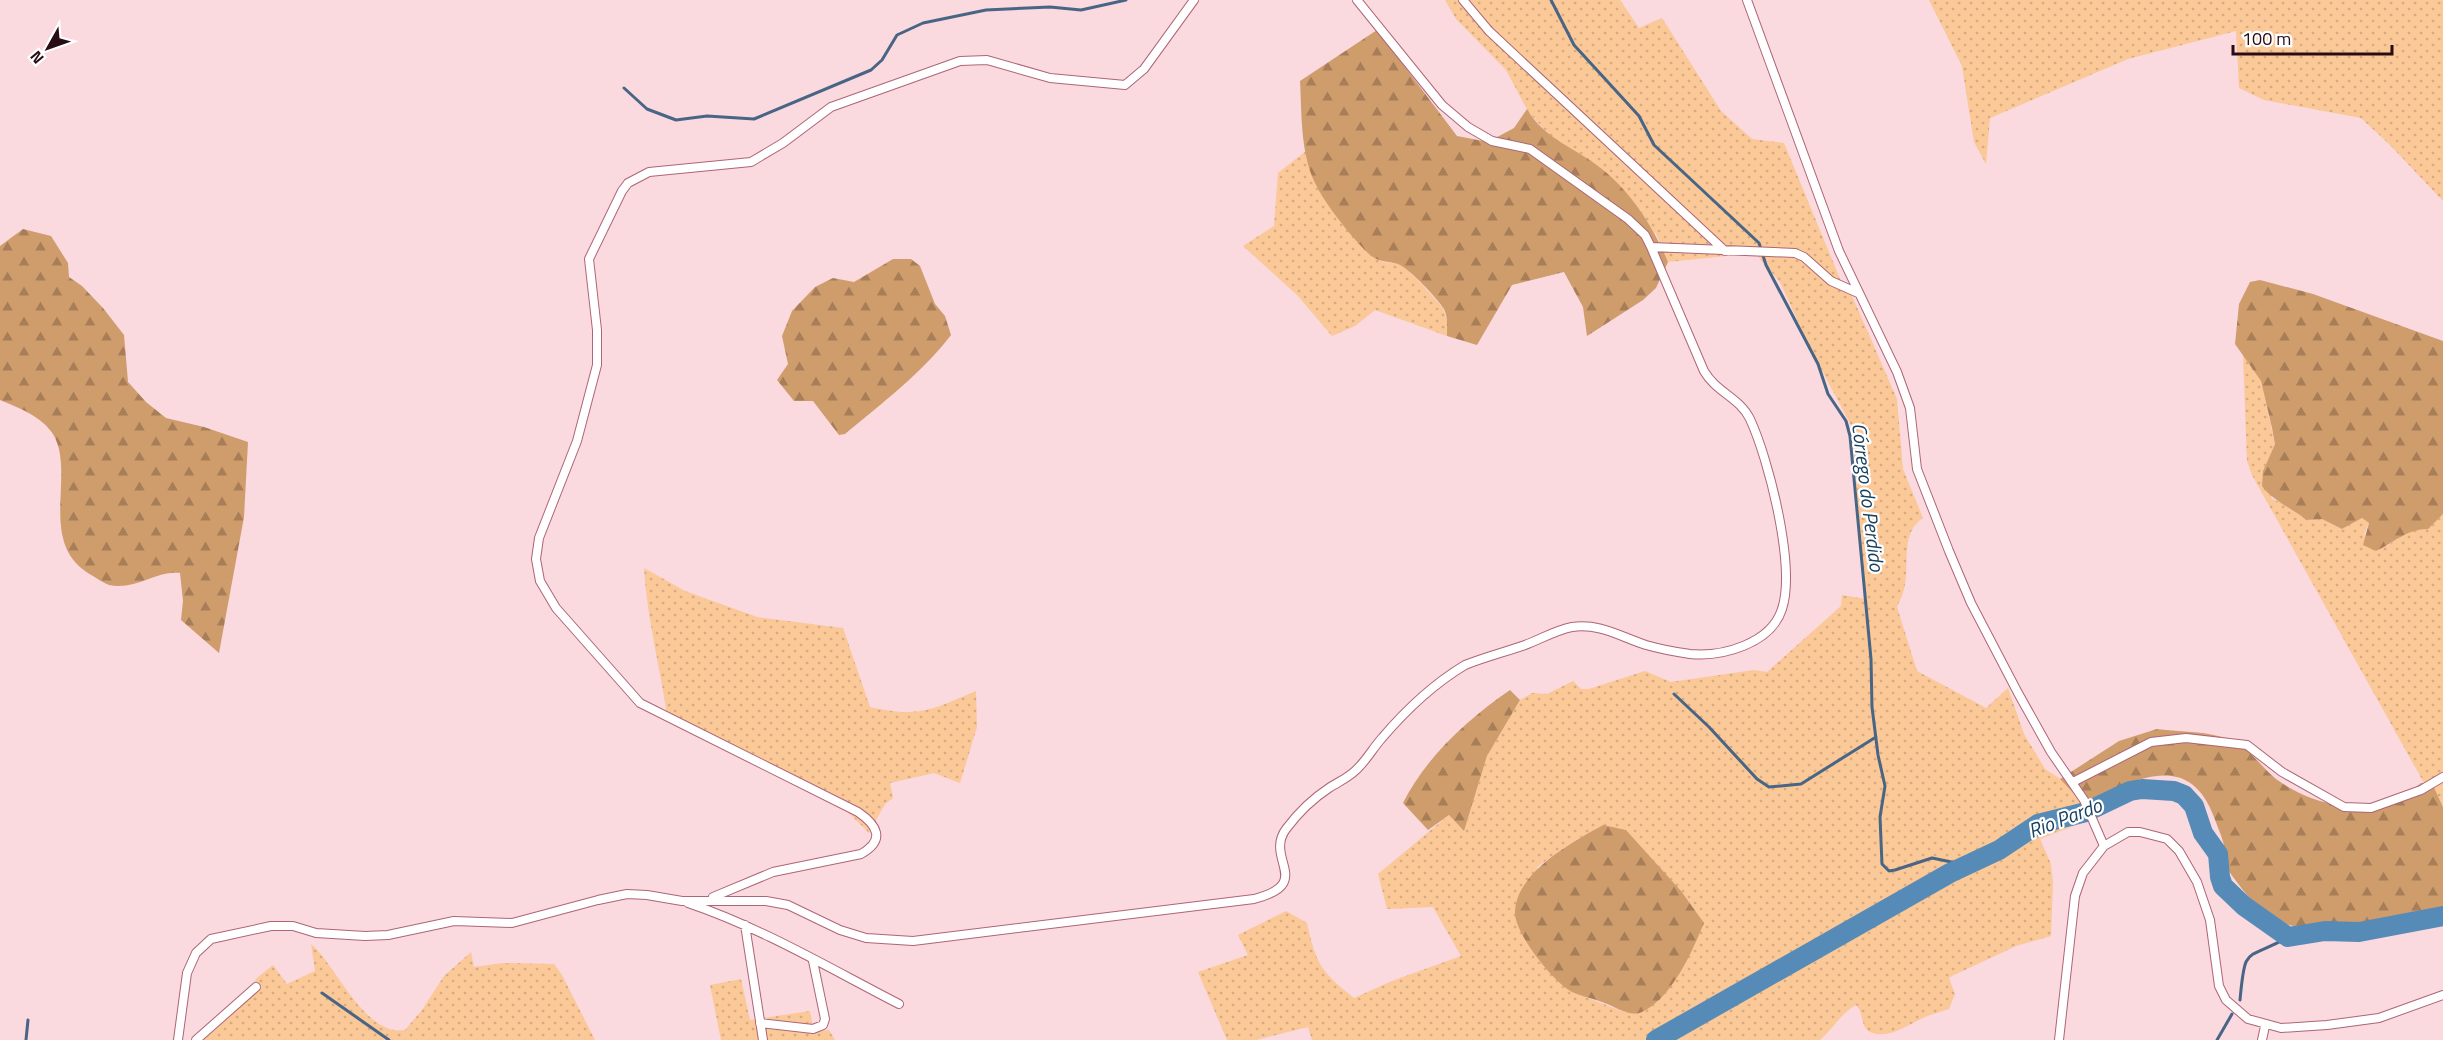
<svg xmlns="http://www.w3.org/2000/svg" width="2443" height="1040" viewBox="0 0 2443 1040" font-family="'Titillium Web',sans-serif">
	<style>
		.grass { fill: url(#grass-dots); fill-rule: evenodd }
		.forest { fill: url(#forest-firs) }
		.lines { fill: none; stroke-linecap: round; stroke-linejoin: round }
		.stream { stroke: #486586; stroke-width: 3 }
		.river { stroke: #568bb7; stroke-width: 20 }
		.minor-casing { stroke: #ad6577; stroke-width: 10 }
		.minor { stroke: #fff; stroke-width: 8 }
		.labels { text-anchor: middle; stroke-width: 4.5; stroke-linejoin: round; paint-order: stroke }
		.water-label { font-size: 20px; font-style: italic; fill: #184160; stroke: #fff }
	</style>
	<defs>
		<pattern id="grass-dots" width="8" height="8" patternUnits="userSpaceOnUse" patternTransform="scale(1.5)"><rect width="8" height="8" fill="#fbc897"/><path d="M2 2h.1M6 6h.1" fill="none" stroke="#d7ab81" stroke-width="1.8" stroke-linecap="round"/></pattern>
		<pattern id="forest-firs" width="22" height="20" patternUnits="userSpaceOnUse" patternTransform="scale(1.5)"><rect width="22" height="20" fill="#cf9c6c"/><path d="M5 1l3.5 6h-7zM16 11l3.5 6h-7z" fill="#a87e58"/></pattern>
	</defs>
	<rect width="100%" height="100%" fill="#fad9df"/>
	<path class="grass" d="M1445,0H1620L1639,28L1662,18L1721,111L1752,139L1784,143L1843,286L1850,291L1897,399L1903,469L1923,518C1901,532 1909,561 1905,584C1904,592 1900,600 1897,607L1917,671L1986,708L2008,688L2024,734L2045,769L2062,780L2083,803L2089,820L2040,839L2051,864L2053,883L2051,936L2016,946L1952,976L1949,978L1955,994L1949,1009C1941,1012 1931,1014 1923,1018C1907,1025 1889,1040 1870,1032C1860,1027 1864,1012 1856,1005C1840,1014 1833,1029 1820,1040H1312L1308,1027L1256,1040H1227L1198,972L1248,955L1238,935L1286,911L1307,923C1316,964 1321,972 1354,998L1392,981L1461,956L1433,907L1387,909L1378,874L1449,815L1464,831L1487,756L1520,700L1532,693L1547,694L1573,681L1581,689H1589L1645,671L1671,682L1754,670L1767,672L1841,606L1842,595L1865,599L1852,427L1811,350L1780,282L1755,253L1668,262L1656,234L1602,169L1555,141L1529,113L1506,70L1456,19ZM1603,825L1695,945L1657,1002L1624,1012L1573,992L1537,867L1574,841Z
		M1929,0H2443V201L2390,145L2361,118L2264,100L2239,88L2236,31L2128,59L1990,118L1986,164L1974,142L1962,66Z
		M1306,151L1316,185L1347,229L1370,255L1383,262L1401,264L1418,280L1443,308L1447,321V336L1375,310L1355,326L1332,336L1297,295L1243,246L1274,226L1278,173Z
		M2243,355L2261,381L2275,444L2263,471L2272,499L2285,504L2306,520L2322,519L2342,529L2362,518L2369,523L2364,535L2387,546C2401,536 2411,529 2428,528L2443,514V807L2432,783H2424L2252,475L2247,461Z
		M644,568L685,591L757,617L843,628L870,707C919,718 931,710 976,691L977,727L960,783L934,773L890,783L893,798L885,804L869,833L847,811L694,732L668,722C661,670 647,620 644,568Z
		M311,944C336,965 365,1037 405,1030L422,1010L444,976L471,952L474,967L503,963L554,964L562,975L595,1040H194L237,1003L258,977L273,965L287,984L315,971Z
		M741,979L750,1020L810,1011L814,1032L829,1030L835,1040H721L710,985Z"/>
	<path class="forest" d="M1377,30L1457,136L1488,142L1514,128L1527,109C1544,139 1576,148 1602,169C1631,192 1654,228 1668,262L1656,288L1643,300L1587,336L1583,307L1564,272L1512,285L1477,345L1447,336C1447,327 1448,317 1444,309C1438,299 1408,267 1398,264C1388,261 1377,262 1369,254C1352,238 1326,205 1316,185C1300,153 1302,115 1300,81Z
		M23,229L51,236L68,263L69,277L82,286L103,308L124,335L128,382L146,402L166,418L204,427L248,442L244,517L219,653L181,620L183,601L180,573C156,570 135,591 109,585C104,583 98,579 93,576C35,545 77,474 53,434C41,416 19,408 0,400V246Z
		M893,259H911L920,266L935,304L945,316L951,335C921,374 882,403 845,434L839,435L813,401H794L777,380L788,364L782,336L792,311L815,287L833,278L854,282Z
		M2260,280L2313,294L2443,341V514L2428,529C2407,529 2395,542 2376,551L2363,545L2369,523L2362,518L2342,529L2322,519L2306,520C2291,507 2274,502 2262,486L2263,471L2275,444L2272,428L2261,381L2235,344L2239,304L2250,282Z
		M1510,690L1520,700L1487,756L1464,831L1449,815L1428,830L1403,803C1426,757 1468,719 1510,690Z
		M2157,729C2181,732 2209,731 2231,740C2248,746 2262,768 2276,779C2318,810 2380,819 2421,783H2432L2443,807V920C2424,921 2407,926 2388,929C2360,932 2309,933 2283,923C2258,914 2240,886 2225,866C2228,848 2220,834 2214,817C2188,747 2131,782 2083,803L2060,779L2119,741Z
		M1603,825L1626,830L1681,891L1704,923C1692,952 1672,998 1642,1012C1631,1017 1617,1008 1607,1004C1596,999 1583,997 1572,992C1554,983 1514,933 1515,912C1516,872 1574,841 1603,825Z"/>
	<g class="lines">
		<path class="stream" d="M1551,0L1574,45L1639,116L1654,145L1759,243L1766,265L1818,364L1828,394L1846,421L1850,436L1871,659L1872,707L1878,755L1885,786L1880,817L1882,864L1889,871L1895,870L1932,858L1966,865
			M624,88L647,109L676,120L707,116L754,119L871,70L882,60L897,35L923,23L986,10L1050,7L1081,10L1126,0
			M1674,694L1709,727L1757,779L1769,787L1801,784L1876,737
			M322,993L389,1040
			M2240,1000C2245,944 2245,961 2289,937
			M26,1040L28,1020
			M2217,1040L2232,1014"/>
		<path class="river" d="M1656,1040L1950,873L1999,850L2038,824L2086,812L2130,791L2142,789L2174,791L2184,795L2194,806L2203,833L2218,854L2220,877L2223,886L2244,906L2288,937L2325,931L2359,932L2443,916"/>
		<defs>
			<path id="minor" d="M1357,0L1442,105L1468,127L1492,141L1530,149L1628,219L1645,235L1651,247
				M1463,0L1489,31L1725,251
				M1747,0L1839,251L1897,372L1910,408L1917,469L1949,551L1971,603L2018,693L2051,752L2084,800L2104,846L2083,873L2075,896L2059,1040
				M2073,782L2151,742L2186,738L2247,745L2282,772L2344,807L2371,808L2421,790L2443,777
				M2104,846L2128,832H2140L2167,839L2179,851L2197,882L2210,920L2219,986L2226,1000L2248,1019L2281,1028L2327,1025L2379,1018L2443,995
				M713,897L773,872L861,854C886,840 877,825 858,812L640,703L556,608L540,581L536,559L539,538L577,441L597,365V330L589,259L622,191L628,183L649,172L751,162L783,143L831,107L960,61L987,60L1050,78L1125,85L1144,69L1194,0
				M688,903C762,928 829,968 899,1004
				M745,925L763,1040
				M760,1023L813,1029L823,1025L825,1019L813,961
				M178,1040L187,973L196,953L211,939L271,926H293L316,933L365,936L388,935L454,921L512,923L598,900L627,894L647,895L682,901H766L788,905L840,930L866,938L913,941L1254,899C1315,883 1264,859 1286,829C1298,813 1312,799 1329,788C1338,782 1348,778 1356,770C1366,761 1373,748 1382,738C1405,711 1435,683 1465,665C1485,657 1505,652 1525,645C1541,639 1556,630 1572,627C1600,623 1621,637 1646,645C1660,649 1676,652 1690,654C1722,657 1771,644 1782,609C1796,567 1769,460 1750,419C1740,398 1716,392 1704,371L1651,247L1795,253L1804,257L1831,281L1858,293
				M196,1040L256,987
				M2262,1040L2265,1026"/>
		</defs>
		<use href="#minor" class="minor-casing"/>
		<use href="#minor" class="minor"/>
	</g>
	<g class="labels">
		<g class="water-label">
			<text transform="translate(1868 497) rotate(83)" y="7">Córrego do Perdido</text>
			<text transform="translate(2065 818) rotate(-21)" y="7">Rio Pardo</text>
		</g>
	</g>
	<g transform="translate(48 48) rotate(230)" stroke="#ffffff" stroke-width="4.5" paint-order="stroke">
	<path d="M0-4.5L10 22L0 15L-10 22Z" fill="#280d15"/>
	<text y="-9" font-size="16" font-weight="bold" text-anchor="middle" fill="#280d15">N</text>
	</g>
	<path d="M2233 45v9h159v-9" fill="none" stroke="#280d15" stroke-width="3"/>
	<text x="2242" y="45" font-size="18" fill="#280d15" stroke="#ffffff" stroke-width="4.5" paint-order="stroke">100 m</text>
</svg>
